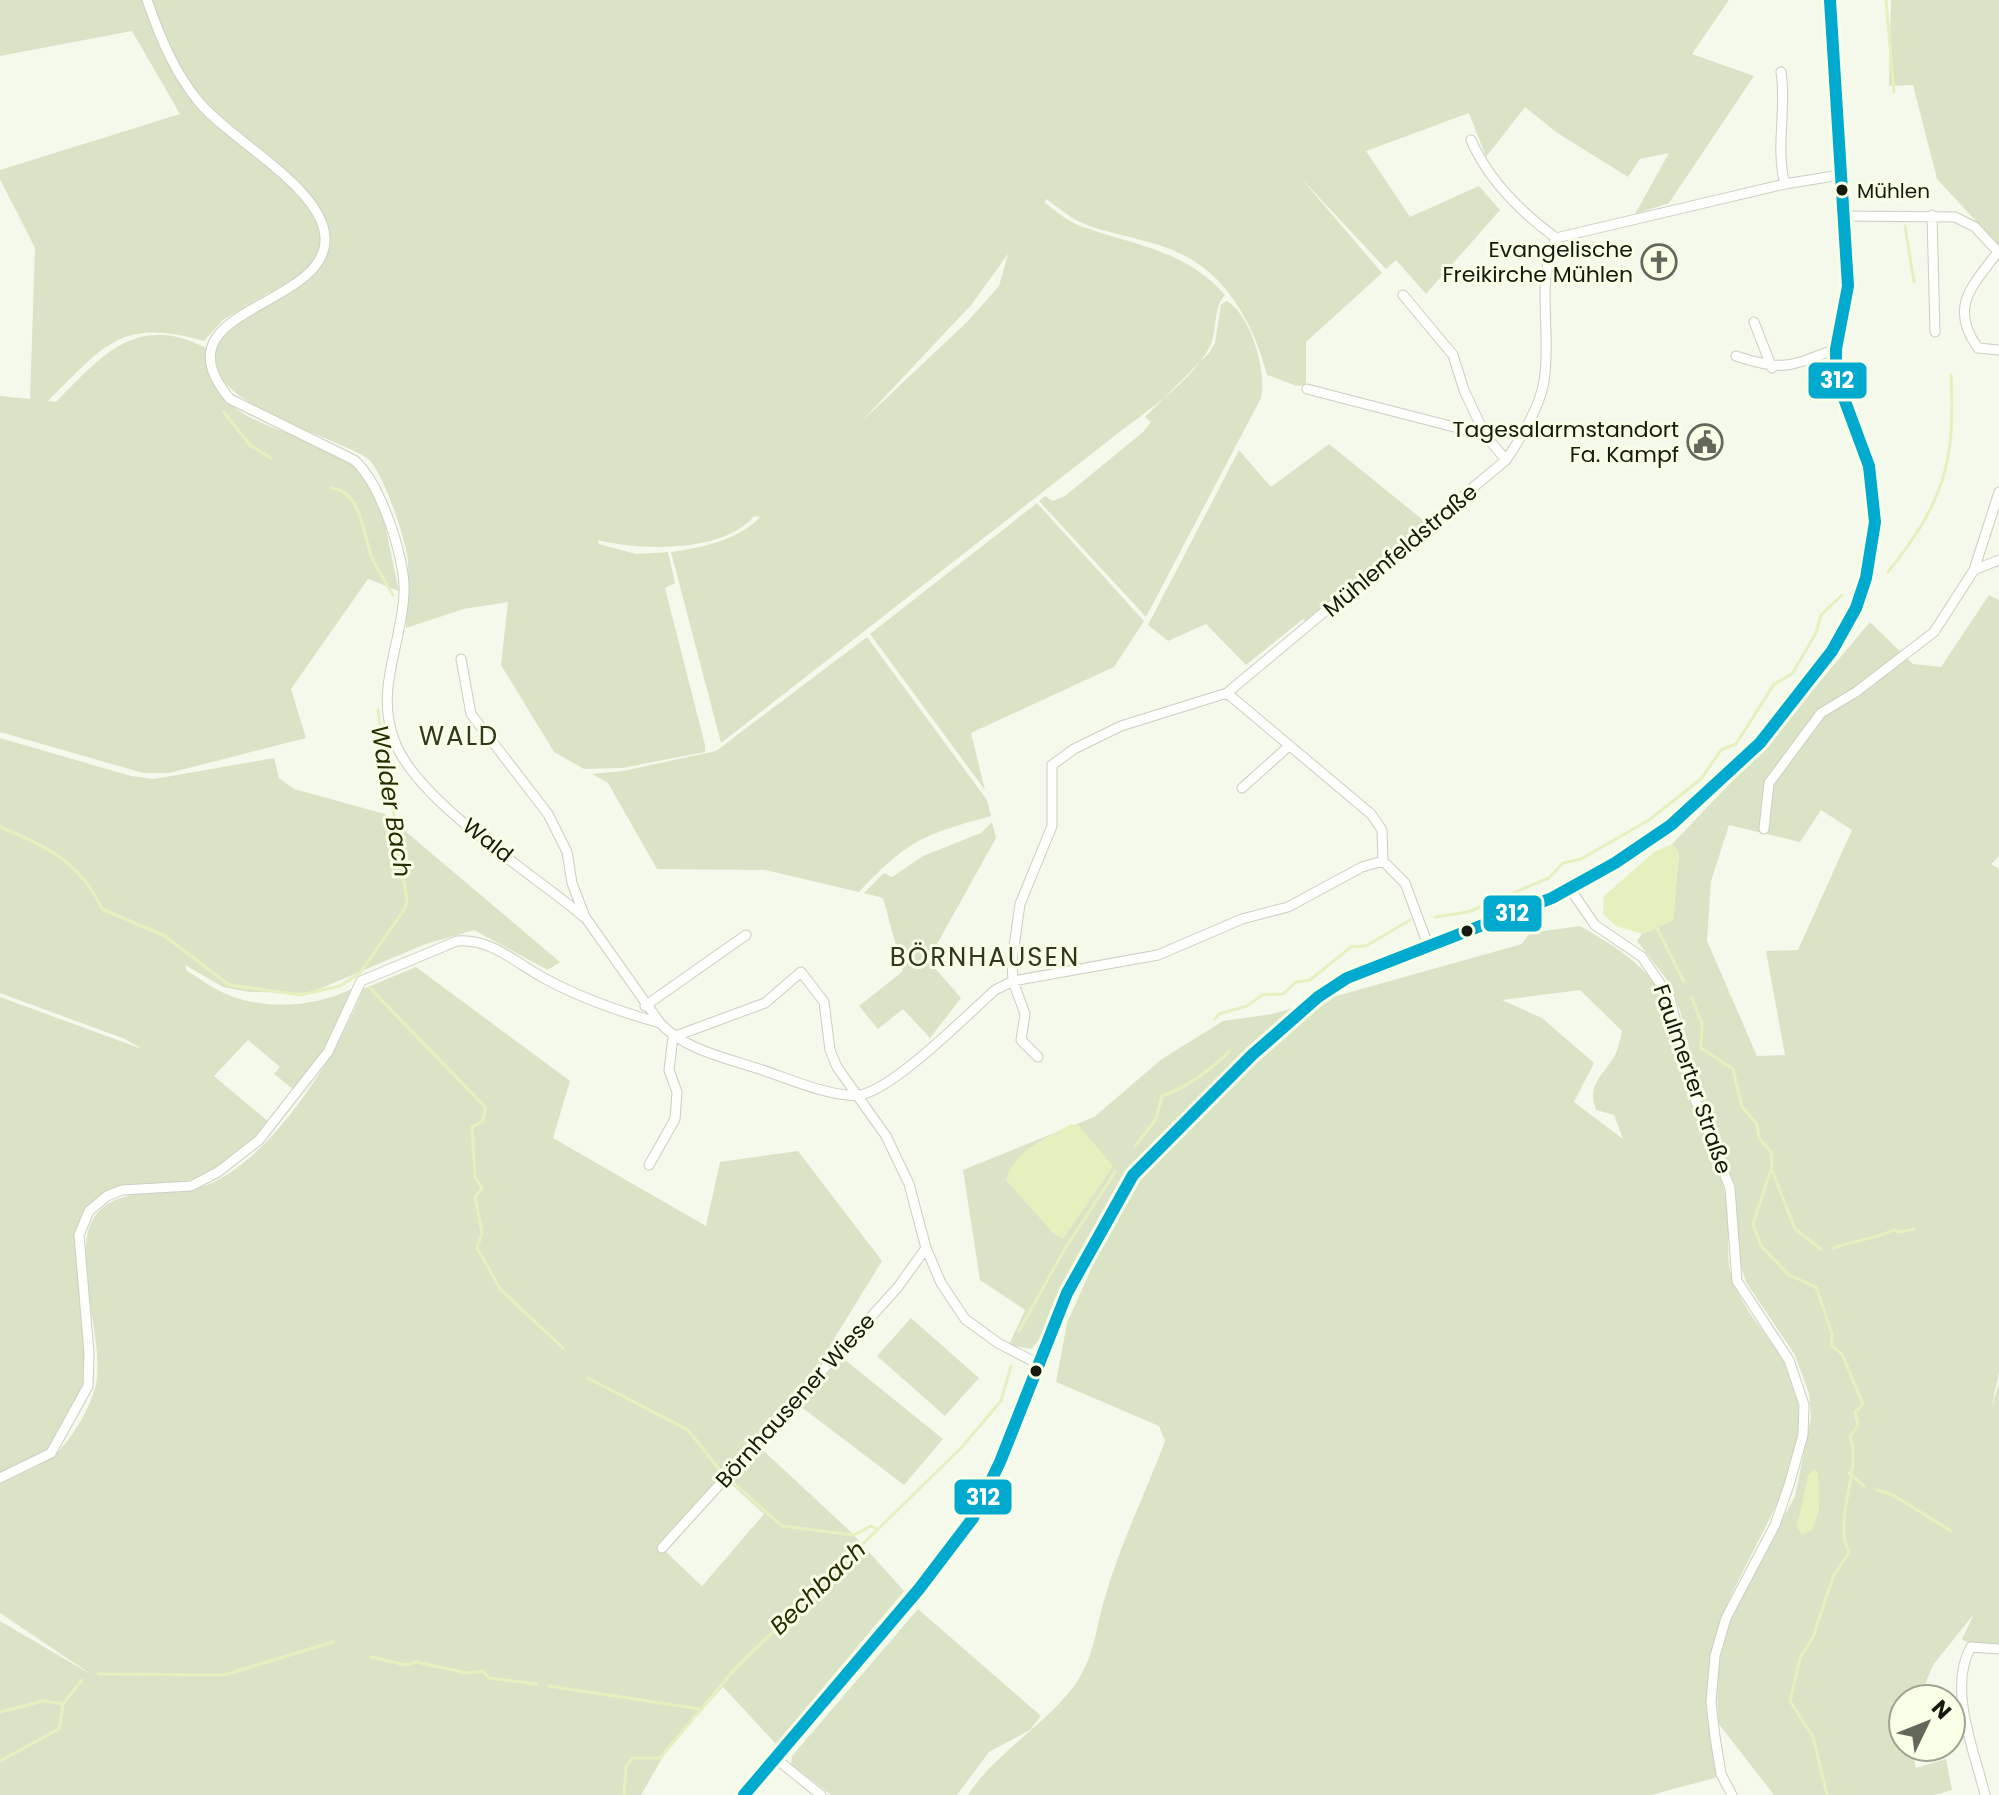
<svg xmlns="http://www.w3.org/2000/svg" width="1999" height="1795" viewBox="0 0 1999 1795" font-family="Poppins,sans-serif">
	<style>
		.green { fill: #dbe3c7; fill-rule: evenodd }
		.water { fill: #e4f1be }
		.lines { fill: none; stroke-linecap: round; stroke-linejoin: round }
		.stream { stroke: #e4f1be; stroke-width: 3 }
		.street-casing { stroke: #cbcfc3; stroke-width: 11 }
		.secondary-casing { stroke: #cbcfc3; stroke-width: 16 }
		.street { stroke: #fefefc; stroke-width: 9 }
		.secondary { stroke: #f2f3ed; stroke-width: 14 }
		.bus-1-casing { stroke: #f8ffe6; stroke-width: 18 }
		.bus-1 { stroke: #00a9ce; stroke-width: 12 }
		.bus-dot { fill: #16190e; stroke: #f8ffe6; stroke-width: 3 }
		.labels { text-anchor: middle; stroke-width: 6; stroke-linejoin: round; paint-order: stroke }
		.bus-label { font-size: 20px; fill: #16190e; stroke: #f8ffe6; text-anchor: start }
		.poi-label { font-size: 22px; fill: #16190e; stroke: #f8ffe6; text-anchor: end }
		.street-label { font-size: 22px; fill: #16190e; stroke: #f8ffe6 }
		.water-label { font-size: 24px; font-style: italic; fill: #262e00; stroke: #f8ffe6 }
		.quarter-label { font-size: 26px; letter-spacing: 2px; fill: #32381f; stroke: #f8ffe6 }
		.line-badge { stroke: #f8ffe6; stroke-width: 3 }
		.badge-label { font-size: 22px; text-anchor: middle; font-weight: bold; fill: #fff }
	</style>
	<rect width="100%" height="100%" fill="#f5f9ec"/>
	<path class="green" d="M0,0H1729L1692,54L1754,76L1669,203L1635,214L1669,153L1640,159L1628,177L1556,132L1525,107L1486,157L1469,113L1366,151L1410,217L1479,186L1500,210L1426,294L1396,260L1386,269L1300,177L1382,273L1306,342V385L1297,386L1267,375C1255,329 1231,281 1187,257C1155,239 1116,237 1082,223C1070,218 1058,207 1046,199L1045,203C1056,211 1068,222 1081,226C1135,246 1185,249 1225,295C1212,309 1218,332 1209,348C1190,383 1148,410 1117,434L721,743L671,552C700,548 739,540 760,517L754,516C725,553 638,551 598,540L599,544L636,554L668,552L675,583L665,588L705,745V752L622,768L584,769L554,752L501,665L508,602L464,609L406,628C406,606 409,583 408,561C406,540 383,471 368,459C337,435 166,396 228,331C239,319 261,311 275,302L270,292L223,320L204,341C120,317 104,346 48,401L56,402C101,356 137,312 206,348C208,443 327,420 371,484C383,502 393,566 399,591L368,579L291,689L306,738L169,773H143L0,732V396L30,399L35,248L0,179V170L180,114L132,31L0,56ZM1008,254L999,286L968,321L862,421L972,304Z
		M1891,0H1999V246L1937,179L1913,85L1889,86Z
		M1227,301C1251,315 1267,372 1261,398L1146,617L1039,501L1045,496L1053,501L1065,496L1143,432L1151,422L1145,417L1209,353L1215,343L1221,304Z
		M1329,444L1428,524L1307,622L1303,619L1246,665L1206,624L1168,641L1148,625L1239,450L1271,487Z
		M1037,503L1144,621L1114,667L971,733L985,790L870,634Z
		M1989,595L1999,600V856L1991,864L1999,869V1372L1991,1410L1999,1382V1647L1968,1643L1962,1639L1974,1614L1933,1665L1919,1699H1903V1747H1911L1916,1768L1946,1759L1952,1790L1935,1795H1774L1718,1723L1717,1679L1723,1639L1738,1602L1795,1496L1811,1418L1809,1394L1795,1355L1746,1282L1740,1263L1734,1191L1703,1106L1680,1011L1671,985L1637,941L1642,934L1673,920L1679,853L1672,844L1762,750L1870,622L1913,664L1941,667ZM1821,810L1852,830L1798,950L1766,951L1785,1055L1757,1056L1707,941L1711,881L1729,825L1800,842Z
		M867,637L987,800L991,816C923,835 909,839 859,892L765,870L657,869L608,783L592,774L623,771L716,751Z
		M0,738L131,776L154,779L274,758L279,778L294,789L385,814L560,962L548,970L474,930L423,945L310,993L249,992L223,987L185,965L187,971C201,979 216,991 231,996C272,1011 316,1006 354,988L323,1051L294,1090L274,1074L280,1067L248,1040L214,1076L269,1122C222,1185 175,1185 104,1194L75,1234L86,1355L84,1386L49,1451L0,1477V997L142,1049L125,1039L0,993Z
		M992,822L996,838L928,960L961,998L930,1038L903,1009L878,1029L859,1006L903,971L883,898L864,893L884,873L892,877L923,856L981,833Z
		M1580,926C1613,945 1653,968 1667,1006C1678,1035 1678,1066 1688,1095C1701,1130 1721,1166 1727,1203C1731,1228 1724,1257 1733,1281C1752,1334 1813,1368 1801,1432C1787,1515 1713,1596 1709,1674C1707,1708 1716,1742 1722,1776L1651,1795H968C995,1753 1043,1727 1074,1686C1094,1660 1096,1625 1106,1594C1121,1542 1146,1492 1165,1441L1159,1426L1056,1382L1067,1323L1092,1267L1077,1258L1046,1332L1031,1349L1009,1345L1025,1310L980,1280L963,1170L1094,1117L1162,1059L1223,1021L1272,1014L1522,944L1530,933ZM1580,990L1622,1031C1620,1040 1618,1050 1614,1057C1601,1078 1587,1084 1596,1110L1614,1115L1623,1139L1574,1102L1594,1063L1542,1018L1502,1000Z
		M416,967L570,1081L553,1138L706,1226L720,1162L798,1151L882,1261L829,1347L943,1439L904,1485L792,1400L753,1441L852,1533L904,1591L776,1744L723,1687L668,1748L641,1795H0V1621L92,1675L0,1613V1484C16,1476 34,1469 49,1459C69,1446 95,1402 97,1377C100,1342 87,1304 87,1269C86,1253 84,1235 92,1221C116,1179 176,1201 214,1182C276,1152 339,1052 363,989ZM729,1482L764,1514L702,1586L666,1552Z
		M911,1318L979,1378L945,1416L877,1356Z
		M918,1609L1041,1716L1030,1730L989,1752L957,1795H831L791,1764L792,1756Z"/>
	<path class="water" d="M1672,844L1679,852L1673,920L1642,934L1616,926L1603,914L1604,896L1654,852Z
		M1071,1124L1079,1126L1113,1166L1063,1239L1053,1233L1006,1180C1015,1150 1046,1138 1071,1124Z
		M1815,1469L1818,1473L1819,1510L1812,1530L1802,1535L1797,1527L1808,1475Z"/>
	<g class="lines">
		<path class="stream" d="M1886,0L1894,92
			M1905,226L1914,282
			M224,412L250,445L271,458
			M331,488C361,491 363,532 371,555C376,569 386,582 393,595
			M1888,572C1943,503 1956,464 1951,375
			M0,827C44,845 81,862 102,909L165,936L229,985L301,995L340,986L360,973L404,910L407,901L378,710
			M1435,917L1468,912L1549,878L1563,863L1581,859L1649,820L1701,779L1721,750L1736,744L1774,684L1792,674L1816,633L1821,615L1842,595
			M1656,926L1684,982
			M370,988L486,1108L482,1122L472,1127L475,1177L482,1188L475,1197L482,1233L477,1248L501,1290L563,1348
			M1692,998L1702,1024L1701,1048L1733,1069L1742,1107L1757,1124L1759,1138L1771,1152L1772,1166L1753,1224L1761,1246L1789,1275L1816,1287L1832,1334L1831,1345L1842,1354L1863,1404L1855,1412L1858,1425L1850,1437C1863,1465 1832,1521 1849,1552L1833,1577L1813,1637L1800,1658L1790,1701L1813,1737L1827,1795
			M1215,1019L1219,1014L1247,1006L1262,995L1283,994L1296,982L1310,980L1351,947L1366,946L1410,920
			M1135,1146L1156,1119L1162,1096C1183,1090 1215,1067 1229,1051
			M1772,1170L1795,1229L1821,1249
			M1834,1248C1855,1240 1873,1240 1893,1230L1901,1232L1914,1229
			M1019,1331L1063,1252L1115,1172
			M588,1378L688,1430L723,1474
			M1849,1473L1864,1486
			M730,1480L782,1526L854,1535L871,1526L877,1529
			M1877,1490L1893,1495L1951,1531
			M371,1657L406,1665L416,1662L467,1673L483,1671L489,1678L537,1684
			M98,1674L224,1675L333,1642
			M549,1686L700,1709
			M0,1712L43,1701L63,1704
			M0,1761L59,1729L63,1704L82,1680
			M624,1795L626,1767L632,1758H660L735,1669L961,1448L1001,1401L1011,1366"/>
		<defs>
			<path id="street" d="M147,0C160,37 174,72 199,102C230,140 322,187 325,237C329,309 152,307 230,399L354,460C380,482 406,559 404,593C402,645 374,690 395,742C417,801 533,874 584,917
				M1781,72C1787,109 1775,147 1785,184
				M1471,140C1488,179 1522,213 1556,238
				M1932,215L1935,332
				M1843,216L1955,217L1975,227L1999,253
				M1998,252C1971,287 1949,308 1978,348L1999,350
				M1403,295L1453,355L1464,390L1485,435
				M1754,322L1772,368
				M1736,356C1784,372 1790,366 1836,349
				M1307,389L1485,435L1506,460
				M1974,570L1999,560
				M461,659L471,714L548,814L567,852L572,883L585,917L660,1023C683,1048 721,1057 753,1067C780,1075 833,1099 860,1095C894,1089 967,1015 995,990L1013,981L1158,955L1242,919L1288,907L1362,867L1383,861L1405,883L1428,945
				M1227,693L1371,814L1382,830L1383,861
				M1242,788L1289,746
				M1764,829L1769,783L1821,713L1856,692L1934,632L1974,570L1999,492
				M1570,889L1595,925L1642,957L1670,998L1693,1094L1730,1188L1737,1281L1789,1360L1804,1405L1803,1435L1789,1485L1775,1525L1726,1618L1715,1656L1711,1702L1715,1737L1721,1774L1732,1795
				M645,1006L746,935
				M1038,1057L1021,1040L1025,1014L1013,981L1012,961L1020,904L1052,826V765L1074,749L1121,726L1227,693L1506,460C1521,438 1540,407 1544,381C1552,333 1535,282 1556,238L1785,184L1840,175
				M649,1165L675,1119L677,1092L669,1070L673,1037L765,1003L801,972L824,1002L830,1050L837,1067L886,1136L909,1184L926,1248L941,1283L965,1319L998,1343L1040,1365
				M0,1478L51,1453L88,1386L89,1353L79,1235L89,1211L107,1196L122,1190L191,1186L218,1172L259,1140L328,1052L361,981L457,941C490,938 515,962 542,977C578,997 621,1012 660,1023
				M662,1548L898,1287L926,1248
				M775,1758L821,1795
				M1985,1795C1975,1752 1947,1688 1971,1647L1999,1649"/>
			<path id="secondary" d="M744,1795L919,1589L973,1518L1000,1462L1067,1293L1133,1175L1252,1055L1318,997L1347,978L1552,898L1615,863L1671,825L1760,743L1832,651L1856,608L1866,578L1875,522L1869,466L1836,377V349L1848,286L1830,0"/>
		</defs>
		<use href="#street" class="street-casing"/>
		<use href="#secondary" class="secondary-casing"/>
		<use href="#street" class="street"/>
		<use href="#secondary" class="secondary"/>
		<defs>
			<path id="bus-1" d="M744,1795L919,1589L973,1518L1000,1462L1067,1293L1133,1175L1252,1055L1318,997L1347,978L1552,898L1615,863L1671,825L1760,743L1832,651L1856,608L1866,578L1875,522L1869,466L1836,377V349L1848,286L1830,0"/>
		</defs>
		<use href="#bus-1" class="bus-1-casing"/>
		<use href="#bus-1" class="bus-1"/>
	</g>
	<defs>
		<symbol id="church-ring" viewBox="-11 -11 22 22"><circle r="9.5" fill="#f8ffe6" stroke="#64675c" stroke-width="1.5"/><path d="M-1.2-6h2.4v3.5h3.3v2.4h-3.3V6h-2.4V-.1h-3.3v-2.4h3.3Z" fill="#64675c"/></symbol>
		<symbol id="civic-ring" viewBox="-11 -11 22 22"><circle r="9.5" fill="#f8ffe6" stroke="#64675c" stroke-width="1.5"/><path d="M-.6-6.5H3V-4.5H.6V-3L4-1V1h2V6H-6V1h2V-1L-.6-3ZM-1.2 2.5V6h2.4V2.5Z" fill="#64675c"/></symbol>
	</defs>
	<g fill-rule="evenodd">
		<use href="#church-ring" x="1639" y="242" width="40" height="40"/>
		<use href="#civic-ring" x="1685" y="422" width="40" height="40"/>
	</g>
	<g class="bus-dot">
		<circle cx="1842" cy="190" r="7"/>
		<circle cx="1467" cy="931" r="7"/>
		<circle cx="1036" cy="1371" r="7"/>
	</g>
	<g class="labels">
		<g class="bus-label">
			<text x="1857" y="198">Mühlen</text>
		</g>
		<g class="poi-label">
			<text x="1633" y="257">Evangelische<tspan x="1633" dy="25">Freikirche Mühlen</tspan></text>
			<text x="1679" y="437">Tagesalarmstandort<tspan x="1679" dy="25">Fa. Kampf</tspan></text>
		</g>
		<g class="street-label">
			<text transform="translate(1400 550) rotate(-40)" y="8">Mühlenfeldstraße</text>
			<text transform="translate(488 840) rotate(38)" y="8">Wald</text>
			<text transform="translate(1693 1079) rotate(71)" y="8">Faulmerter Straße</text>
			<text transform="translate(795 1400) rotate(-48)" y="8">Börnhausener Wiese</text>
		</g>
		<g class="water-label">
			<text transform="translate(391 801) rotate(81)" y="8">Walder Bach</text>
			<text transform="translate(818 1588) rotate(-44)" y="8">Bechbach</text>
		</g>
		<g class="quarter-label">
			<text x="459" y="745">WALD</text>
			<text x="985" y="966">BÖRNHAUSEN</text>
		</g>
	</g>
	<g class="line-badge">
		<rect x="1807" y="361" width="61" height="39" rx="8" fill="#00a9ce"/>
		<rect x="1482" y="894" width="61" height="39" rx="8" fill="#00a9ce"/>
		<rect x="953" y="1478" width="60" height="38" rx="8" fill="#00a9ce"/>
	</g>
	<g class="badge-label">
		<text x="1837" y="388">312</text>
		<text x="1512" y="921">312</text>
		<text x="983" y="1505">312</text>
	</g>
	<g transform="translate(1927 1723) rotate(47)"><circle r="38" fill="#f8ffe6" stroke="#9ea390" stroke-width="2"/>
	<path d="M0-6L14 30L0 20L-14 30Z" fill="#64675c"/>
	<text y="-12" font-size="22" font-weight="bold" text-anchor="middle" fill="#16190e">N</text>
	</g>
</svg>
